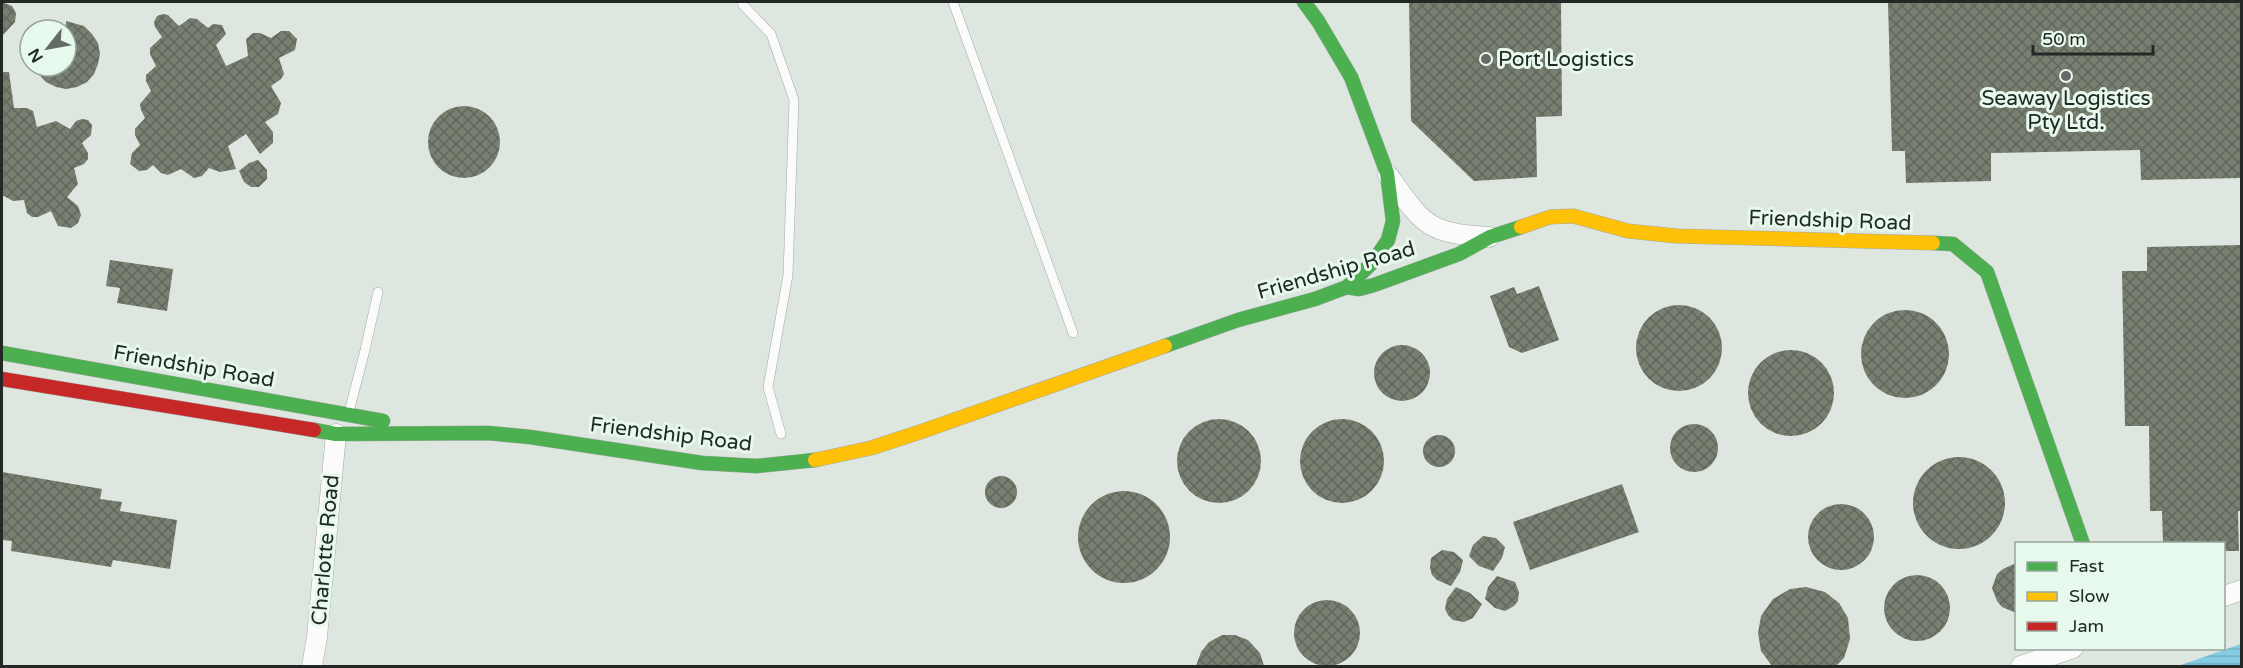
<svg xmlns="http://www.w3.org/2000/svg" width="2243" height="668" viewBox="0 0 2243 668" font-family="'Varela Round',sans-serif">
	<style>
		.water { fill: url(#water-rules) }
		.building { fill: url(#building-cross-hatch) }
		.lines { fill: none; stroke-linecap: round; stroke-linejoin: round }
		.lane-casing { stroke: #a3aaa5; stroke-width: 10 }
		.street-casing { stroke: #a3aaa5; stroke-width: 21 }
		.fast-casing { stroke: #a3aaa5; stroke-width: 15 }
		.slow-casing { stroke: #a3aaa5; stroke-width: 15 }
		.jam-casing { stroke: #a3aaa5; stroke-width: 15 }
		.lane { stroke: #fafbfa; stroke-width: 9 }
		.street { stroke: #fafbfa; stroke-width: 20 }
		.fast { stroke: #4caf50; stroke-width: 14 }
		.slow { stroke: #ffc107; stroke-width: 14 }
		.jam { stroke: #c62828; stroke-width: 14 }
		.poi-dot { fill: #646a66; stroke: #e7f8ec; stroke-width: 2 }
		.labels { text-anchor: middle; stroke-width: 6; stroke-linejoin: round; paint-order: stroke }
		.poi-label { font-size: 21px; fill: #222824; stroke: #e7f8ec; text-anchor: start }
		.street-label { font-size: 21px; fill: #222824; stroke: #e7f8ec }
	</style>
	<defs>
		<pattern id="water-rules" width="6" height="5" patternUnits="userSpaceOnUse" patternTransform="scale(1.5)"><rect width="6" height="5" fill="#85cce2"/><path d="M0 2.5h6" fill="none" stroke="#73afc2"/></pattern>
		<pattern id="building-cross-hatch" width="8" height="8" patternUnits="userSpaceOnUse" patternTransform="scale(1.5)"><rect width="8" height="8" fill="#787e70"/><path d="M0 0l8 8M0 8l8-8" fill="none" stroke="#62675c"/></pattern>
	</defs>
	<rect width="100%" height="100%" fill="#dee6e0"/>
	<path class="water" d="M2241,644V666H2178Z"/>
	<path class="building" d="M2,2L12,6L16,13L15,22L2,36Z
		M1409,2H1561L1562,116L1536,117L1537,177L1474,181L1411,121Z
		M1888,2H2241V178L2141,180L2140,150L1991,153V181L1906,183L1905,151H1892Z
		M163,14L168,15L179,26L190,18L197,19L208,28L213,24L222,25L226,34L216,45L226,66L248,56L246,39L253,33H260L271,38L281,31H289L297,39L295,50L279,58L284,74L281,79L271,86L281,103L278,114L265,122L273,132V143L260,154L246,134L228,146L236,169L220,172L209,168L202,176L194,178L181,169L168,175L161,173L153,165L147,170L139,171L130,164L132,153L140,145L135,135V129L145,118L141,110L140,104L151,91L146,81V75L156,66L150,54V48L162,37L155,27L154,22L157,16Z
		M66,21L84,26L92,34L98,43L100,54L98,64L94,74L87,82L77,87L66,89L56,87L46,82L31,66H66Z
		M2,72H9L14,108H27L33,111L37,127L56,121L70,129L76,121L82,119L88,120L92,125L91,135L82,143L88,153V159L84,164L74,168L78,184L67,197L78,206L81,215L78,223L71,228L58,226L51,211L38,217H32L27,213L24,200L13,201L2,195Z
		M428 142a36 36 0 1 1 72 0a36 36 0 1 1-72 0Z
		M258,160L267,170V179L259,187H251L244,182L239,171L249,163Z
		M2241,245V511H2238L2239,551H2223V543H2163L2162,511H2150L2149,426H2125L2122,271H2147V247Z
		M110,260L173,269L167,311L117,303L120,288L106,286Z
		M1539,286L1559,340L1522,353L1509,347L1490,296L1514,287L1517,294Z
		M1636 348a43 43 0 1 1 86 0a43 43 0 1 1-86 0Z
		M1861 354a44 44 0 1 1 88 0a44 44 0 1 1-88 0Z
		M1374 373a28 28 0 1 1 56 0a28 28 0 1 1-56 0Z
		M1748 393a43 43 0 1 1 86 0a43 43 0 1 1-86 0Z
		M1177 461a42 42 0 1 1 84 0a42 42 0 1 1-84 0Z
		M1300 461a42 42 0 1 1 84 0a42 42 0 1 1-84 0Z
		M1670 448a24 24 0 1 1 48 0a24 24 0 1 1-48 0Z
		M1423 451a16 16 0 1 1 32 0a16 16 0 1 1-32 0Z
		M1913 503a46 46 0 1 1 92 0a46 46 0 1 1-92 0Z
		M2,472L102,489L100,499L122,502L120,511L177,520L170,569L113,560L111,567L11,551L12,541L2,540Z
		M985 492a16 16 0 1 1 32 0a16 16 0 1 1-32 0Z
		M1622,484L1639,532L1530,570L1513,522Z
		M1078 537a46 46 0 1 1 92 0a46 46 0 1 1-92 0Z
		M1808 537a33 33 0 1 1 66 0a33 33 0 1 1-66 0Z
		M1483,536L1496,538L1505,547L1502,558L1493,571L1479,566L1469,556L1473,545Z
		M1442,550L1454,552L1463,560L1460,572L1451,586L1437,580L1432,575L1430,568L1431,558Z
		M2016,563V613L2002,607L1997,601L1992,588L1997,574L2003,569Z
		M1884 608a33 33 0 1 1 66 0a33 33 0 1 1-66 0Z
		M1497,576L1515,582L1519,592L1518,601L1514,606L1505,611L1495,608L1485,599L1488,587Z
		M1456,587L1470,593L1482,604L1473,618L1464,622L1453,620L1448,615L1445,609L1447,599Z
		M1806,587L1825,592L1839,603L1848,618L1850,639L1844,658L1836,666H1772L1761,651L1758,633L1761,616L1773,599L1790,589Z
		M1294 633a33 33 0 1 1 66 0a33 33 0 1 1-66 0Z
		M1222,635H1235L1248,640L1260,653L1264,666H1196L1201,652L1209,642Z"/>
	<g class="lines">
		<defs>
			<path id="lane" d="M742,2L743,5L771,34L794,100L788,275L768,387L781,434
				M953,2L1073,333
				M349,412L365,350L378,292"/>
			<path id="street" d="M1388,175C1424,225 1426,233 1489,237
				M2224,596L2242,590
				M312,666L317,637L336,434
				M2021,666L2073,648"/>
			<path id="fast" d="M1304,2L1318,21L1351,77L1387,173L1393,221L1388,240L1373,262L1347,287
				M1933,243L1953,244L1987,272L2083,544
				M1165,346L1238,320L1315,299L1347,287L1359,289L1374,285L1459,254L1490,237L1521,227
				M2,353L383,421
				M314,430L336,434L488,433L530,437L702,463L757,466L815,460"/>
			<path id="slow" d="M1521,227L1550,217L1573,216L1628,231L1676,236L1933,243
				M815,460L871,448L920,432L1165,346"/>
			<path id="jam" d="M2,379L314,430"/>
		</defs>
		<use href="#lane" class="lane-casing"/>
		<use href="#street" class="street-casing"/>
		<use href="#fast" class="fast-casing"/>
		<use href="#slow" class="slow-casing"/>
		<use href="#jam" class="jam-casing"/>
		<use href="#lane" class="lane"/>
		<use href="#street" class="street"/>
		<use href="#fast" class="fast"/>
		<use href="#slow" class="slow"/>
		<use href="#jam" class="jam"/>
	</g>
	<g class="poi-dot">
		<circle cx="1486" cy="59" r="6"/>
		<circle cx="2066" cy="76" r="6"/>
	</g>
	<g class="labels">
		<g class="poi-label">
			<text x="1498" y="66">Port Logistics</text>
			<text x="2066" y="105" text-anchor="middle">Seaway Logistics<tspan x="2066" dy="24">Pty Ltd.</tspan></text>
		</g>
		<g class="street-label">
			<text transform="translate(1830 220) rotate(2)" y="7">Friendship Road</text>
			<text transform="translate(1336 270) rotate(-16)" y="7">Friendship Road</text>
			<text transform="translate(194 366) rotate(10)" y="7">Friendship Road</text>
			<text transform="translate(671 434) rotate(7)" y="7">Friendship Road</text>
			<text transform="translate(325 550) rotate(-85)" y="7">Charlotte Road</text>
		</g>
	</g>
	<rect width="2243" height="668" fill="none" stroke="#222824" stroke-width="6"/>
	<rect x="2015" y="542" width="210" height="108" fill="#e7f8ec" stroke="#98a59c" stroke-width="1.5"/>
	<rect x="2027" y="562" width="30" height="9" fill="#4caf50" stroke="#98a59c" stroke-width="1.5"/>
	<text x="2069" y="572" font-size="18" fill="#222824">Fast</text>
	<rect x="2027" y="592" width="30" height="9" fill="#ffc107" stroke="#98a59c" stroke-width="1.5"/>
	<text x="2069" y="602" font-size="18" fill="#222824">Slow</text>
	<rect x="2027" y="622" width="30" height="9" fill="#c62828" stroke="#98a59c" stroke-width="1.5"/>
	<text x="2069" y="632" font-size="18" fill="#222824">Jam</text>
	<g transform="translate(48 48) rotate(239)"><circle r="28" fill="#e7f8ec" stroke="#98a59c" stroke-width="1.5"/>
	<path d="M0-4.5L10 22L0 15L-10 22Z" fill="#646a66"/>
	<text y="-9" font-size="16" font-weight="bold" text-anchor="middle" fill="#222824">N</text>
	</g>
	<path d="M2033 45v9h120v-9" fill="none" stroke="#222824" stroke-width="3"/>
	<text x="2042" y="45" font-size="18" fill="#222824" stroke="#e7f8ec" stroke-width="4.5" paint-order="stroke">50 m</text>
</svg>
